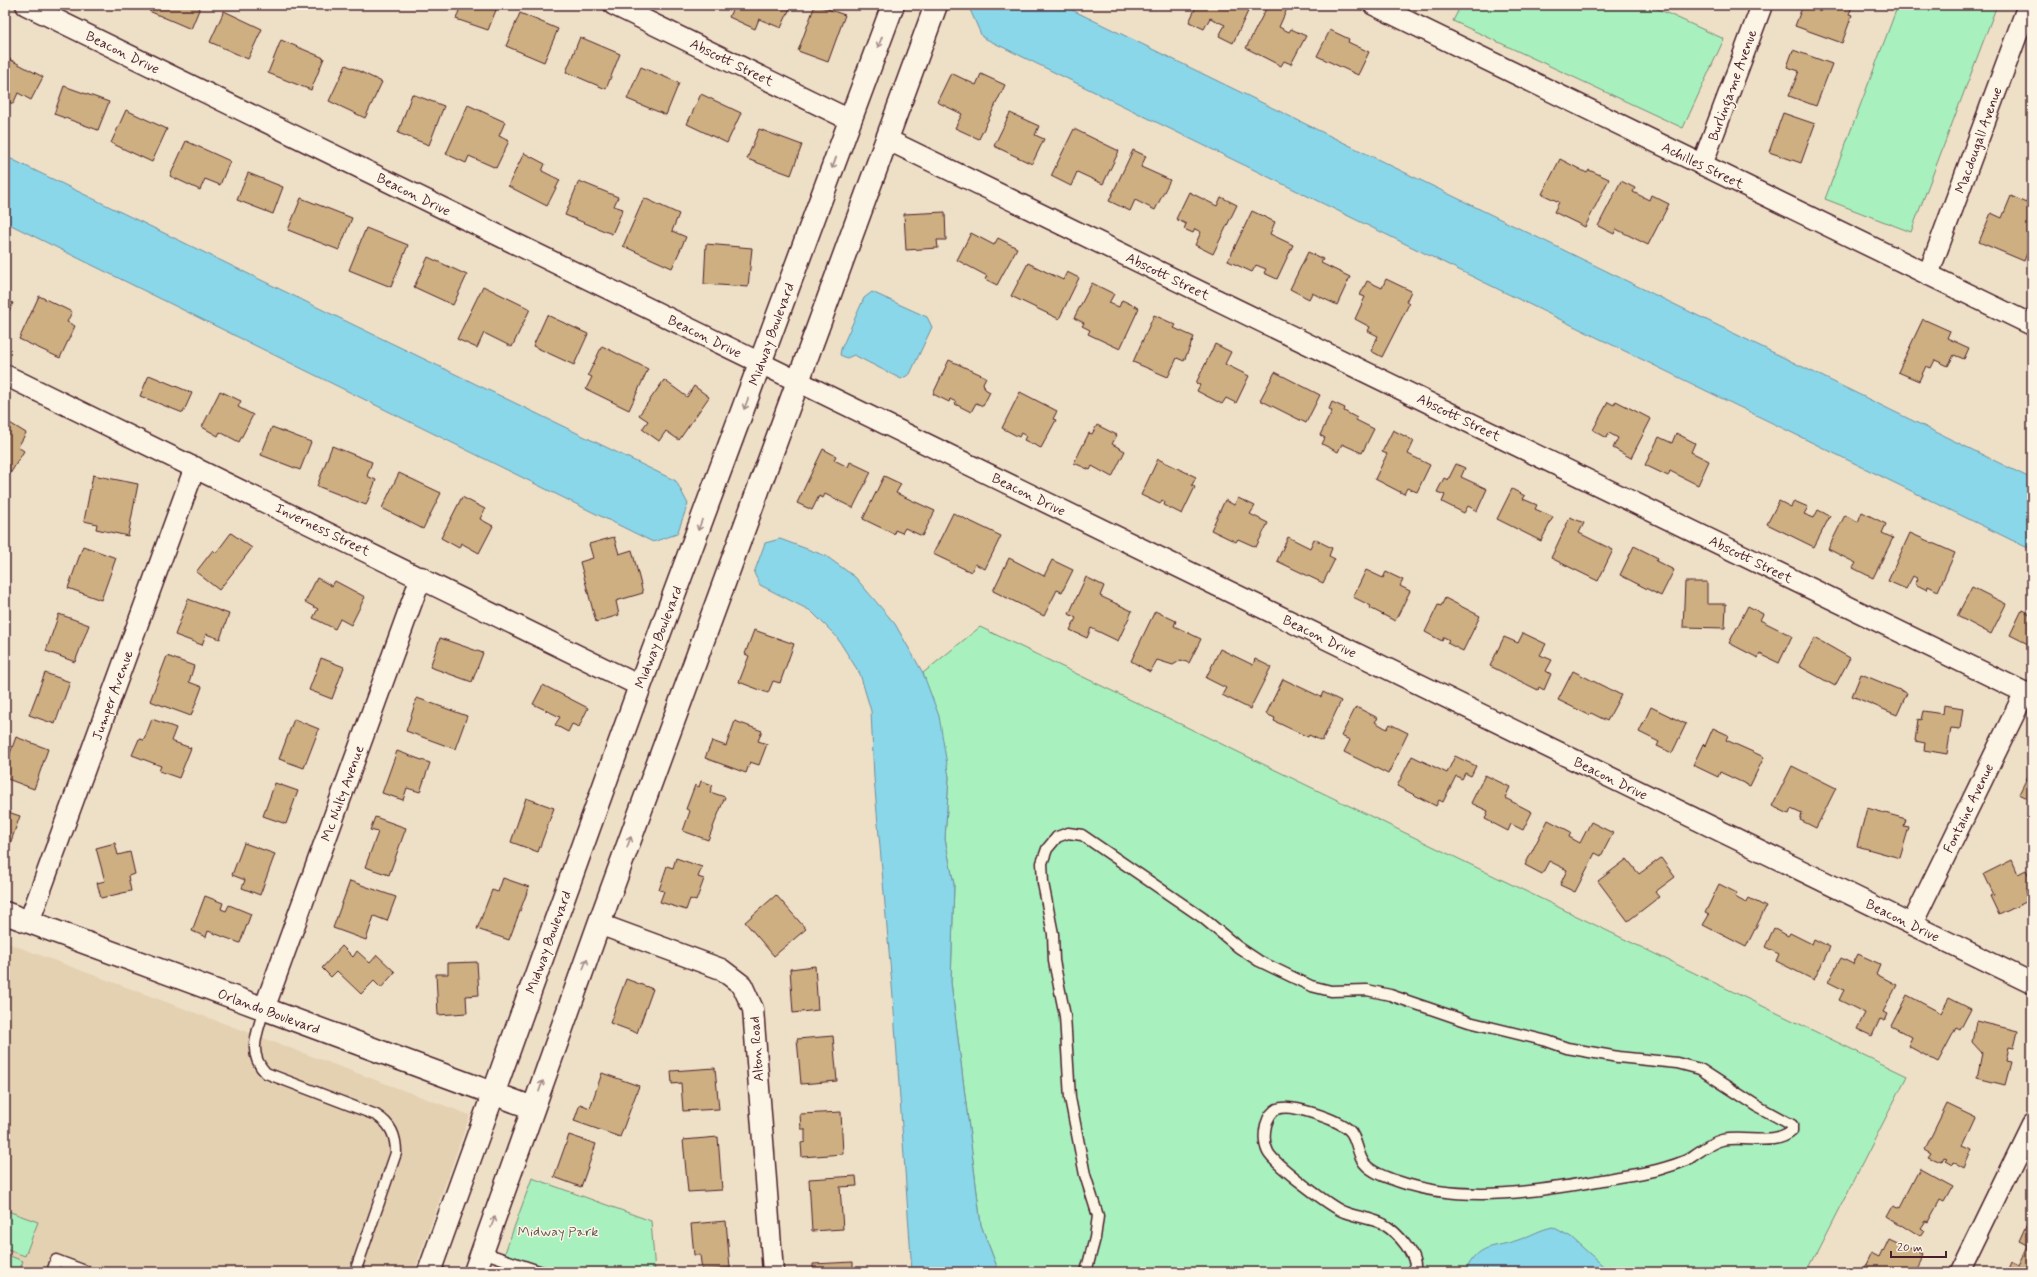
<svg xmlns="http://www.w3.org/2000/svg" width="2037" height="1277" viewBox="0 0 2037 1277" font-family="Mynerve,sans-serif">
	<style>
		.built { fill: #e4d1b2 }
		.green { fill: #a8f1bf; stroke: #798875 }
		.water { fill: #8ad7e9; stroke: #708d9d }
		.building { fill: #ceaf82; stroke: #4a1f2b }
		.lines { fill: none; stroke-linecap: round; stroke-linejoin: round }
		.service-casing { stroke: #4a1f2b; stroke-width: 13 }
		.minor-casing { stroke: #4a1f2b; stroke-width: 23 }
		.tertiary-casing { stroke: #4a1f2b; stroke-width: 25 }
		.service { stroke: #fcf5e5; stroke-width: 10 }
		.minor { stroke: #fcf5e5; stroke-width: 20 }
		.tertiary { stroke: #fcf5e5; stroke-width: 22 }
		.oneway { stroke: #a38a88 }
		.labels { text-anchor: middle; stroke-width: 3; stroke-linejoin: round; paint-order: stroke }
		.street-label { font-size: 14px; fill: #4a1f2b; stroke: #fcf5e5 }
		.park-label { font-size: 14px; fill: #625450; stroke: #fcf5e5 }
	</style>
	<rect width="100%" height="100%" fill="#eee0c7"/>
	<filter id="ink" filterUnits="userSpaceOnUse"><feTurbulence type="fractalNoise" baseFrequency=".025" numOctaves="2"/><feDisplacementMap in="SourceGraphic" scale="8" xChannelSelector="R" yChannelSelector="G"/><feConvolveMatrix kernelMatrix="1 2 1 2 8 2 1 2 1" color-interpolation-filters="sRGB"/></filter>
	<g filter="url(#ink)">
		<path class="built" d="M5,942L470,1115L414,1272H5Z"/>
		<path class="green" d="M1461,5H1649L1724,39L1683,128L1453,21Z
			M1898,5H1997L1911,232L1825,199Z
			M980,627L1907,1076L1807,1272H999L981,1225L951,982L954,884L945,839L949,777L923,673Z
			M532,1178L651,1221L655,1272H498Z
			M5,1210L38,1222L25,1256L5,1249Z
			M5,1254L23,1261L19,1272H5Z"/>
		<path class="water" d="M968,5H1062L2032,479V550L982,37Z
			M5,156L676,481L688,504L677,534L653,542L5,222Z
			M872,292L927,317L932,327L910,374L901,379L854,355L847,358L840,355L841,349L864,298Z
			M780,539L826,556L855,577L895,624L923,673L939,716L949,777L945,839L954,884L951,982L981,1225L999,1272H912L893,997L874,778L871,711L860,674L836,636L811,611L760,585L754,573L765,543Z
			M1553,1227L1571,1237L1610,1272H1465C1479,1242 1493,1249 1518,1240C1530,1236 1541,1229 1553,1227Z"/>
		<path class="building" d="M152,5H201L191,29L149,11Z
			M451,5H498L488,30L456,19L460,8Z
			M734,5H788L791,6L781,28L759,19L755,29L729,17Z
			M815,5L845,15L828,62L798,51Z
			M1197,5H1251L1233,43L1219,36L1225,25L1210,18L1204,29L1189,22Z
			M1268,5H1279L1287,9L1279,27L1289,32L1291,29L1306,36L1291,64L1284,61L1281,66L1246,48Z
			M1803,5H1853L1849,14L1852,15L1842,43L1795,26Z
			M224,11L262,29L248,59L210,42Z
			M520,13L558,29L544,62L506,46Z
			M1330,30L1349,39L1348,42L1369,52L1358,75L1317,56Z
			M580,37L620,54L606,89L566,72Z
			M281,40L324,58L311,90L268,73Z
			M1793,50L1832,64L1816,106L1789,96L1799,71L1787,67Z
			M9,59L43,77L31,100L18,93L13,104L5,100V67Z
			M346,65L382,82L365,118L329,101Z
			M641,67L679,83L666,115L627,99Z
			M951,73L976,85L981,74L1005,85L979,139L955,128L962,114L937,102Z
			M64,86L109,102L98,130L54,114Z
			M412,94L444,106L429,145L398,133Z
			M701,94L741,113L727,143L687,124Z
			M468,105L505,122L499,136L509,141L496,168L469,156L466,163L446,154Z
			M126,110L167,129L152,162L111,143Z
			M1010,113L1039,126L1035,135L1044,139L1032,164L994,146Z
			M1783,113L1815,124L1801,163L1769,152Z
			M759,129L802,145L791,175L747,159Z
			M1074,129L1119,151L1103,184L1077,172L1071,186L1051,176Z
			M186,141L230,161L220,185L205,179L200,190L170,176Z
			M1133,150L1146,156L1141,167L1170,180L1155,210L1135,200L1130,211L1109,201Z
			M524,153L545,164L542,171L560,180L547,206L508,186Z
			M1560,159L1587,173L1589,170L1609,179L1585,227L1554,212L1559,202L1542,194Z
			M248,173L283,187L273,214L237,200Z
			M579,181L618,197L614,206L623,209L612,234L565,215Z
			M1621,181L1635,188L1633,192L1649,200L1651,195L1669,204L1648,245L1616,229L1614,234L1598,226Z
			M1189,192L1217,206L1221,197L1237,205L1213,254L1195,245L1201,232L1195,229L1193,233L1184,229L1186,224L1176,219Z
			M2029,194L2032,195V241L2024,261L1979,242L1991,213L2002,218L2011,196L2026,203Z
			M301,198L352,218L339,250L288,230Z
			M644,198L679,214L672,231L686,237L672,268L623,246Z
			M1252,211L1275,222L1270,234L1293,245L1277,279L1264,273L1266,269L1256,265L1252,272L1228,261Z
			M945,212L946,240H937L938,248L906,250L904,214Z
			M366,228L408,245L391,287L349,270Z
			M971,233L994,245L998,238L1017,248L997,285L985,279L987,276L957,260Z
			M706,244L752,248L748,287L704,284Z
			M1308,252L1323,259L1321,263L1350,277L1337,305L1312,293L1309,299L1290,289Z
			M428,257L467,275L453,305L414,287Z
			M1028,263L1063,280L1067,272L1079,278L1059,319L1011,296Z
			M1386,279L1411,291L1406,302L1409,304L1382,357L1371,351L1378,336L1368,331L1370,327L1355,319L1365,297L1360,295L1367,281L1382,288Z
			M1092,283L1114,294L1109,303L1119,307L1122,300L1139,308L1120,349L1088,334L1090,330L1082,326L1084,323L1074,318Z
			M483,286L530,309L512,347L484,333L477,348L457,339Z
			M39,296L72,312L67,322L75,326L60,358L19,339Z
			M5,299L13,303L5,319Z
			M547,315L588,334L574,365L533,346Z
			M1154,315L1176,325L1174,328L1194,337L1184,361L1177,358L1168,377L1133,362Z
			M1923,319L1950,331L1947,338L1969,348L1964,359L1954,355L1948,366L1935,360L1931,368L1926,366L1919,381L1898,372Z
			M1215,344L1231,352L1225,364L1249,376L1236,403L1226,398L1222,404L1197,391L1200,385L1196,383Z
			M602,346L648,369L629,410L586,389L592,377L588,375Z
			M949,360L986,377L983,383L985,389L990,392L983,406L976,403L971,412L955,404L956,402L950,399L949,402L933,394Z
			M1275,372L1320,395L1306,423L1260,400Z
			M149,375L192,393L183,413L140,396Z
			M664,380L687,397L694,386L709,397L679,440L666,431L659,441L642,429L648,421L639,415Z
			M220,391L241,401L238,407L253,415L239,442L220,432L218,436L202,427Z
			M1020,392L1057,411L1053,419L1056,420L1041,448L1024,440L1026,436L1021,433L1019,437L1002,428Z
			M1616,401L1651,419L1631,458L1613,448L1618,438L1609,433L1607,438L1593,430L1608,402L1614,405Z
			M1332,402L1345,408L1344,411L1357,418L1356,420L1374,429L1362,453L1342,444L1338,452L1322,444L1325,438L1320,435L1332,411L1329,409Z
			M5,420L26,433L18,447L24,451L5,482Z
			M1097,425L1117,435L1112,444L1125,451L1112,477L1092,466L1090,470L1074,463L1089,433L1092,434Z
			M272,427L311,442L300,470L261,455Z
			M1393,430L1414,441L1408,454L1430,465L1417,492L1407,488L1404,494L1375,479L1387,454L1382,452Z
			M1676,433L1695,443L1691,452L1709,461L1698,485L1670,471L1668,476L1645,465L1659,437L1672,443Z
			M332,446L372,462L367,476L376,480L366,505L317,486Z
			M823,449L836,456L834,460L848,467L850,462L871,472L853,508L825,494L823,498L819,496L812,510L797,503Z
			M1158,459L1196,477L1192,485L1195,487L1182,514L1164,505L1165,502L1162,500L1160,504L1141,495Z
			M1456,464L1465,468L1461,477L1487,489L1477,511L1468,506L1464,513L1442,502L1445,495L1437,492L1444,478L1448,480Z
			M399,473L441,493L423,529L382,508Z
			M93,475L138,484L128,536L96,529L97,524L84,521Z
			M884,476L901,484L896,493L935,511L922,536L905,528L902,533L895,530L894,534L863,519Z
			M1512,489L1525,496L1523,499L1537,505L1535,509L1553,517L1541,541L1497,519Z
			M462,497L485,509L480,519L493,526L479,553L461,543L459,548L441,538Z
			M1238,498L1255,506L1250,514L1268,523L1256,547L1238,539L1236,542L1211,530L1225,500L1234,505Z
			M1779,501L1791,507L1794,501L1808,507L1804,514L1814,518L1818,510L1830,516L1814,547L1767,524Z
			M1862,512L1886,524L1882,533L1893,538L1873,578L1853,568L1856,563L1828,549L1845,515L1858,522Z
			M953,513L1001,536L985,569L975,564L971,572L933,554Z
			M1570,517L1584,523L1579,533L1613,550L1598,581L1551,558Z
			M231,533L252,548L219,590L196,572L213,550L216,553Z
			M1910,533L1955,553L1938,591L1928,586L1927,590L1915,584L1918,579L1913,576L1906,589L1888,581Z
			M614,537L619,554L632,550L643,593L616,601L619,615L596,622L580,562L593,558L589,544Z
			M1288,537L1310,548L1314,539L1332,548L1329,556L1335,559L1323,583L1277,561Z
			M83,546L116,558L101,600L68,588Z
			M1634,546L1658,558L1656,561L1674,570L1661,596L1620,575Z
			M1009,558L1044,576L1052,560L1073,570L1062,592L1057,590L1044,616L993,591Z
			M1366,570L1383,578L1386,572L1403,580L1400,586L1410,591L1395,621L1370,608L1371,606L1353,597Z
			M1086,577L1104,586L1100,596L1132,611L1118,641L1091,628L1087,638L1070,630L1076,618L1069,614Z
			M317,578L332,586L335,581L365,597L351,625L340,619L335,629L313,618L318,609L305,602Z
			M1685,582H1707V604H1726L1725,628L1683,627Z
			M1972,587L2006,604L1991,634L1957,616Z
			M1445,598L1480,616L1463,651L1447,643L1449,640L1444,637L1442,641L1425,632L1438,605L1441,606Z
			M188,599L229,614L220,639L206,634L202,645L175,635Z
			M1748,606L1763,614L1760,620L1792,636L1779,663L1760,654L1758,658L1729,643Z
			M2022,610L2032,615V654L2027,651L2030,645L2010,635Z
			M1155,611L1176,621L1174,626L1201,639L1189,663L1181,660L1173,665L1157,660L1150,672L1131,661Z
			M59,614L89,625L75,662L46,651Z
			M754,630L794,644L780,683L773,681L768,693L739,682L749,656L745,654Z
			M1523,633L1546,644L1540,655L1552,660L1546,671L1551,674L1544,690L1539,687L1538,690L1490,666L1504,637L1518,643Z
			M440,638L483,653L472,682L430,667Z
			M1815,638L1850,658L1835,686L1799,666Z
			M1220,649L1253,665L1255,659L1271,667L1250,709L1222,695L1226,688L1206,678Z
			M167,656L194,666L189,682L202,687L191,716L150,701Z
			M321,658L344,667L332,699L309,690Z
			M1573,671L1621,695L1607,721L1591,713L1589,715L1558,700Z
			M45,673L70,682L55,724L29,715Z
			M1861,674L1907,693L1897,715L1852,696Z
			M1283,679L1321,697L1323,692L1341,701L1322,741L1309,735L1308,737L1274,721L1275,718L1266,714Z
			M543,685L588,708L579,727L572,724L568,732L555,725L560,717L533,704Z
			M417,698L467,716L455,749L406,731Z
			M1944,705L1963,708L1960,729L1951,728L1947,754L1924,750L1925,743L1915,741L1918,719L1921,720L1923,711L1943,714Z
			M1356,707L1378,718L1375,722L1387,729L1390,724L1408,733L1388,774L1344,752L1350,740L1341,736Z
			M1651,707L1686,724L1672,753L1657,746L1659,742L1639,732Z
			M152,719L176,728L171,741L191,748L179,778L159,771L161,766L132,755L139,739L144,740Z
			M294,719L319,729L304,768L279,759Z
			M735,721L762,731L758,741L767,744L759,765L750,762L746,773L705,758L712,741L726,746Z
			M1713,728L1728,735L1726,740L1764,757L1750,786L1720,772L1718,777L1693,765L1703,744L1705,746Z
			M16,737L48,749L34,789L5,778V767Z
			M397,751L430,763L420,792L407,788L403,800L382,793Z
			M1412,756L1447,773L1455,756L1476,766L1471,776L1465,773L1462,779L1456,776L1443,802L1439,800L1436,806L1397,786Z
			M1792,766L1836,788L1816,828L1800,820L1802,814L1791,809L1789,814L1772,806Z
			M2031,770H2032V800L2019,794Z
			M1485,775L1510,787L1505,798L1532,812L1523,830L1511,824L1508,831L1485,819L1488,811L1471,803Z
			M701,781L713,785L710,792L725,797L708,840L683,831L690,811L686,809L695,785L699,787Z
			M275,783L298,791L286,824L263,816Z
			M526,798L554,808L538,852L511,842Z
			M1867,808L1906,819L1904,826L1909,827L1900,858L1857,846Z
			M5,811L20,816L5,858Z
			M375,817L406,828L389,875L365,867L378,832L370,830Z
			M1548,820L1571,832L1569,837L1580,843L1591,822L1613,833L1601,856L1595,853L1575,892L1560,885L1567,870L1549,861L1542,874L1525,865Z
			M115,843L118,855L130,852L135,874L128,876L131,891L101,898L97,883L105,881L96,848Z
			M244,843L275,854L260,895L242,888L245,880L232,875Z
			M676,858L702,867L698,877L704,879L696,901L690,899L686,910L660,902L664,891L659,890L667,866L673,868Z
			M1661,858L1675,877L1655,892L1659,897L1628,921L1598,881L1627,859L1639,874Z
			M2012,860L2018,874L2026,870L2032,882V888L2026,891L2030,900L1999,915L1990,896L1994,895L1984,874Z
			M503,878L529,887L509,940L477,929L492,890L498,892Z
			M350,881L396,897L387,921L374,916L366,940L333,928Z
			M1719,884L1737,893L1735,897L1746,903L1749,898L1766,907L1746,947L1703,925L1709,915L1705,913Z
			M776,895L806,929L774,956L745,922Z
			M205,896L223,903L221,909L226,911L229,905L251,914L240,943L208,931L206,937L192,931Z
			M1774,928L1788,936L1790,933L1812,944L1814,939L1830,947L1814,980L1776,961L1779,954L1765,947Z
			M342,946L353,957L357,951L370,963L377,955L395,972L381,988L374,981L361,994L337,971L331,977L322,968Z
			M1858,954L1880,964L1876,974L1897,985L1883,1012L1888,1014L1885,1021L1880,1019L1872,1036L1857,1029L1865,1013L1839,1000L1844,990L1828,982L1841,958L1853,964Z
			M477,962L479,995L466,996L467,1013L438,1015L436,974H448V963Z
			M815,966L818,1010L793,1013L790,969Z
			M626,979L653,989L637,1033L610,1023Z
			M1907,995L1941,1013L1949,998L1971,1009L1960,1030L1956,1028L1938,1062L1908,1046L1912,1037L1891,1026Z
			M1976,1021L2018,1031L2014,1048L2009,1047L2006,1061L2011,1062L2005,1085L1977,1078L1982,1053L1972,1042Z
			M833,1036L837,1081L801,1084L797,1039Z
			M715,1068L719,1109L683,1111L681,1083L672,1084L671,1071Z
			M602,1073L639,1086L620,1137L574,1121L580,1104L590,1108Z
			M1947,1104L1976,1118L1963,1146L1972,1150L1964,1169L1952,1162L1951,1165L1944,1161L1946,1159L1943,1158L1941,1162L1929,1157L1932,1153L1925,1149Z
			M841,1112L843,1154L802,1157L801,1143L805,1142V1129H801L800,1114Z
			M569,1135L596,1144L581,1187L554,1177Z
			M718,1137L722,1190L688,1192L683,1140Z
			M1920,1168L1953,1186L1944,1202L1940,1200L1928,1222L1926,1221L1921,1228L1924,1230L1920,1236L1887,1215L1893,1204L1900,1207Z
			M856,1176L857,1186L840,1187L843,1229L812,1231L809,1179Z
			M726,1221L730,1268L702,1271L700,1255H694L691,1224Z
			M2032,1221V1272H2006L2011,1260L2019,1264L2028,1246L2020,1242L2029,1222L2031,1223Z
			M1888,1238L1922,1254L1913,1272L1904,1268L1902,1272H1862L1871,1253L1879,1257Z
			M853,1262V1272H813V1264Z"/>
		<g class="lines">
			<defs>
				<path id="service" d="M264,1009C258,1032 246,1053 266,1073L376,1115C391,1124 396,1136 396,1153L355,1272
					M482,1252L542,1272
					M52,1272L56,1260L88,1272
					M1086,1272L1095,1238L1098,1216L1085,1175L1070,1098L1065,1016L1054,961L1053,934L1043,883L1042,863L1047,849L1057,837L1068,833L1082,835L1203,918L1238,947L1259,961L1311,986L1331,991L1367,990L1390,995L1469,1022L1547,1041L1567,1048L1618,1057L1677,1063L1700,1069L1757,1106L1792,1125V1131C1775,1147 1744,1135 1722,1140C1709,1143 1698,1153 1687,1160C1680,1163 1671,1166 1664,1168C1646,1174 1626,1175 1608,1179C1543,1191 1464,1204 1400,1182C1388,1178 1372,1173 1364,1163C1357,1154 1357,1137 1349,1130C1338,1120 1292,1103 1277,1109C1271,1112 1268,1118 1266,1125C1264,1134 1264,1144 1268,1152C1274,1164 1331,1207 1344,1212C1356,1217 1371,1218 1383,1224C1397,1232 1418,1255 1415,1272"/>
				<path id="minor" d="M26,5L2032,983
					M614,5L850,120
					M1374,5L2032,325
					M886,139L2032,696
					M1702,165L1762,5
					M1928,275L2028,5
					M5,375L640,686
					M29,922L195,467
					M599,924L721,969L742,985L753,1009L773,1272
					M1912,924L2025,692
					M264,1009L421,577
					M1960,1272L2032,1124"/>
				<path id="tertiary" d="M5,913L533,1108
					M429,1272L640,686L893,5
					M475,1272L599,924L936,5"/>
			</defs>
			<use href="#service" class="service-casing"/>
			<use href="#minor" class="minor-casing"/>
			<use href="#tertiary" class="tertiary-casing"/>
			<use href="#service" class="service"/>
			<use href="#minor" class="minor"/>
			<use href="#tertiary" class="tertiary"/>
		</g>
		<defs><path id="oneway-shaft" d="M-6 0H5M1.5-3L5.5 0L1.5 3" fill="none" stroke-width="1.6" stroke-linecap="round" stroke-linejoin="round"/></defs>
		<g class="oneway">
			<use href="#oneway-shaft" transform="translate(880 42) rotate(111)"/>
			<use href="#oneway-shaft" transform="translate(834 163) rotate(110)"/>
			<use href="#oneway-shaft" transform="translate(746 404) rotate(111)"/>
			<use href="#oneway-shaft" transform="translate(700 525) rotate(111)"/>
			<use href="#oneway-shaft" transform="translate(629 842) rotate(-70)"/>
			<use href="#oneway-shaft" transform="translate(585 964) rotate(-70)"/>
			<use href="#oneway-shaft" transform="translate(541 1086) rotate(-70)"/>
			<use href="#oneway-shaft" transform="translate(493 1222) rotate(-70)"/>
		</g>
	</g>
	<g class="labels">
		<g class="street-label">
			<text transform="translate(123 52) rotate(26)" y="5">Beacon Drive</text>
			<text transform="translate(732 62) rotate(26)" y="5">Abscott Street</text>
			<text transform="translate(1732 85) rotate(-70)" y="5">Burlingame Avenue</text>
			<text transform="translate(1978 140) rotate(-70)" y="5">Macdougall Avenue</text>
			<text transform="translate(1703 165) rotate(26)" y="5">Achilles Street</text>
			<text transform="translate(414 194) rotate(26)" y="5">Beacon Drive</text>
			<text transform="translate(1168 276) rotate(26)" y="5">Abscott Street</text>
			<text transform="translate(771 334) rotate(-70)" y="5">Midway Boulevard</text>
			<text transform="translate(705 336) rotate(26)" y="5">Beacon Drive</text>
			<text transform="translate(1459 417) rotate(26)" y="5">Abscott Street</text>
			<text transform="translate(1029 494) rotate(26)" y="5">Beacon Drive</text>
			<text transform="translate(323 529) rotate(26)" y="5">Inverness Street</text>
			<text transform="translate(1751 559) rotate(26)" y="5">Abscott Street</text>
			<text transform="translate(1320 636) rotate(26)" y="5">Beacon Drive</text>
			<text transform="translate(658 637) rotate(-69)" y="5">Midway Boulevard</text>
			<text transform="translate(112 695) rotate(-70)" y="5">Jumper Avenue</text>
			<text transform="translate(1611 778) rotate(26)" y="5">Beacon Drive</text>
			<text transform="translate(342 793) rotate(-70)" y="5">Mc Nulty Avenue</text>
			<text transform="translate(1968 808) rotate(-64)" y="5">Fontaine Avenue</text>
			<text transform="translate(1903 920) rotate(26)" y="5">Beacon Drive</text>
			<text transform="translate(548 942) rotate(-70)" y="5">Midway Boulevard</text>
			<text transform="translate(269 1011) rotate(20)" y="5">Orlando Boulevard</text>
			<text transform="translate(756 1049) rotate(-94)" y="5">Alton Road</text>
		</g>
		<g class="park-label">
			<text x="558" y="1236">Midway Park</text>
		</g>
	</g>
	<rect width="2037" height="1277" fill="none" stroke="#fcf5e5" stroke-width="20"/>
	<rect x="10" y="10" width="2017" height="1257" fill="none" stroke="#4a1f2b" stroke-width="1.5" filter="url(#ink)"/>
	<path d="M1891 1251v6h55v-6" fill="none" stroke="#4a1f2b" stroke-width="2"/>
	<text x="1897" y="1251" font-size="12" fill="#4a1f2b" stroke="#fcf5e5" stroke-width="3" paint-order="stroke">20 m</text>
</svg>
